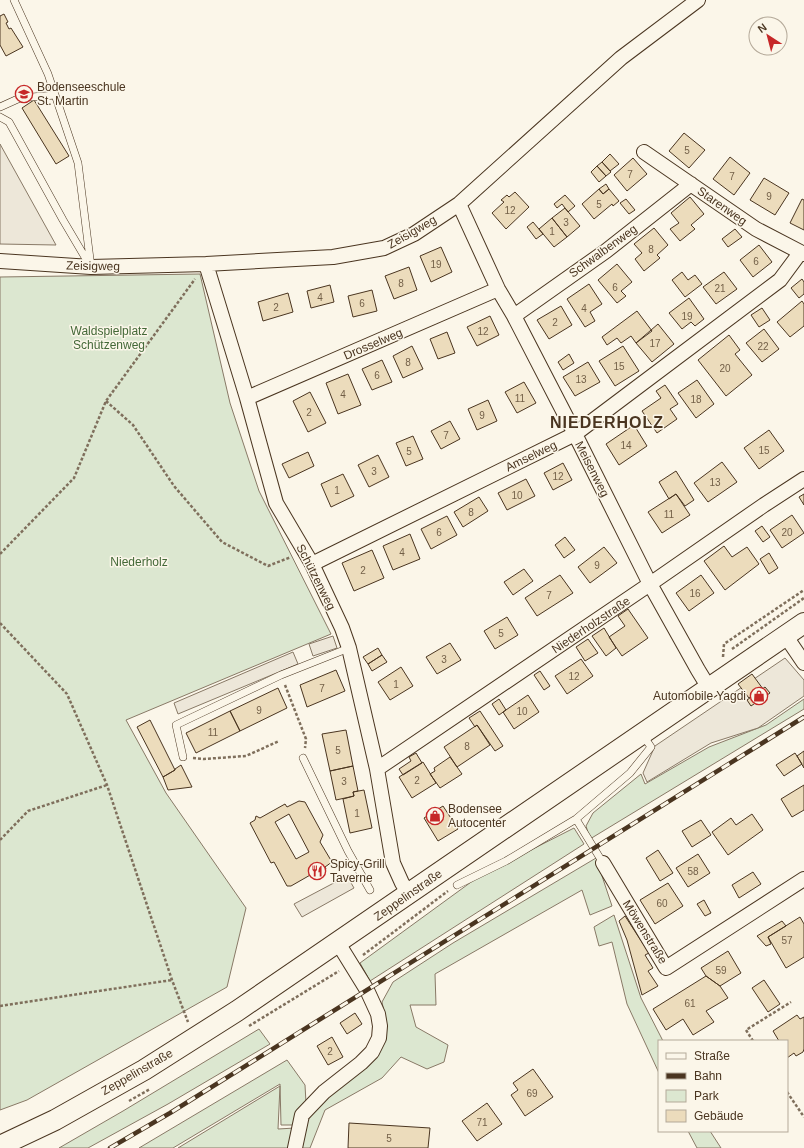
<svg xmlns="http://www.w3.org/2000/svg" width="804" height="1148" viewBox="0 0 804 1148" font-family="Helvetica,sans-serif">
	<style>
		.green { fill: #dce7d0; stroke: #887966 }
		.parking { fill: #ede7d9; stroke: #887966 }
		.building { fill: #ecdcbc; stroke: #4a3520; fill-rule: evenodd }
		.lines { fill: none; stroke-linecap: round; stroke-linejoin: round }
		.lane-casing { stroke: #4a3520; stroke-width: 8 }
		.street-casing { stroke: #4a3520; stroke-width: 16 }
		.secondary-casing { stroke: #4a3520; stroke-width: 22 }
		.path { stroke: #7f6f5c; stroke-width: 2.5; stroke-dasharray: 3 2; stroke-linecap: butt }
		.lane { stroke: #fbf6e9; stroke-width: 7 }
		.street { stroke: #fbf6e9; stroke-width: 14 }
		.secondary { stroke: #fbf6e9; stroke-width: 20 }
		.rail-casing { stroke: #4a3520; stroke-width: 4.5 }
		.rail { stroke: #fbf6e9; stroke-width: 3; stroke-dasharray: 9; stroke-linecap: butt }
		.labels { text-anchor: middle; stroke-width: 3; stroke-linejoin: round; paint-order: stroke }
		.number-label { font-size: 10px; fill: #725f47 }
		.poi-label { font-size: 12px; fill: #4a3520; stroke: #fbf6e9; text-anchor: start }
		.street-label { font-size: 12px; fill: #4a3520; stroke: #fbf6e9 }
		.park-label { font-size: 12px; fill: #436837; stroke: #fbf6e9 }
		.district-label { font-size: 16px; font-weight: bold; letter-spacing: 1px; fill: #4a3520; stroke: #fbf6e9 }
	</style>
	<rect width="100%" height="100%" fill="#fbf6e9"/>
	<path class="green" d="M200,274L230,403L259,491L331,634L126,720L166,793L246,908L227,987L27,1100L0,1110V277Z
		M804,699V709L590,839L586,826L593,813L641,774L645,784L709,747L766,725Z
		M574,828L584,844L370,981L360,963L478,877Z
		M596,858L612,906L590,915L582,890L435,974L436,1005H410L416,1027L448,1045L444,1062L427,1069L401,1057L382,1078L325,1110L310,1148H299L304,1124L387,1026L382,1002L393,982L453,943Z
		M614,915L641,998L663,1041H659V1073L627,1004L612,942L599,946L594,927Z
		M259,1029L270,1044L168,1104L88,1148H59L123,1111Z
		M287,1060L305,1085L306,1103L295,1125H281L280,1084L173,1148H139Z
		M280,1086L278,1129L295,1128L290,1148H178Z
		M688,1131H710L721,1148H697Z"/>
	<path class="parking" d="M0,144L56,245L0,244Z
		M333,636L337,648L313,656L309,644Z
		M293,652L298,664L178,714L174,703Z
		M785,658L804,680V696L758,728L711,743L647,782L643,773L655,746Z
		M347,876L354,888L302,917L294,904Z"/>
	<path class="building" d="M4,14L8,22L6,23L9,29L11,28L23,47L6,56L0,45V16Z
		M34,100L69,156L56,164L22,108Z
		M684,133L705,150L689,168L669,151Z
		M610,154L619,164L610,171L602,162Z
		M730,157L750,173L734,195L713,179Z
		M633,158L647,174L627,191L614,175Z
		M602,162L611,172L606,176L597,166Z
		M597,166L606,176L599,182L591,172Z
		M764,178L789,193L775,215L750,200Z
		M606,184L609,189L603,194L599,189Z
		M599,189L603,194L609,189L619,201L613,206L612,204L594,219L582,204Z
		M515,192L529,207L506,229L492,213L504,202L501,200L507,195L509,197Z
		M565,195L575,206L568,212L562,204L557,208L554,204Z
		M690,197L704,214L691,225L695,229L680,241L670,229L679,223L671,213Z
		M626,199L635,210L629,214L620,203Z
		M802,199L804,200V230L790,223Z
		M565,208L580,226L567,237L552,218Z
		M552,218L567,237L554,247L539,229Z
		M533,222L543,234L536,239L527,227Z
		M654,228L668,245L657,255L660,258L644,271L635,259L642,253L634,244Z
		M735,229L742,237L728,247L722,239Z
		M759,245L772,262L753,277L740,260Z
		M441,247L452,272L431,282L420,256Z
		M617,264L632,282L621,291L626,296L617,303L598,280Z
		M409,267L417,290L394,299L385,276Z
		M682,272L688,280L695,275L702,284L685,297L672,280Z
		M724,272L737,289L716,304L703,287Z
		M802,279L804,282V294L799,298L791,288Z
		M589,284L602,304L590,312L595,321L585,327L567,299Z
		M330,285L334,302L311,308L307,291Z
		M372,290L377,311L353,317L348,296Z
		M288,293L293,312L263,321L258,302Z
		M689,298L704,319L695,326L691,322L682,329L669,313Z
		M802,301L804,304V326L790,337L777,322Z
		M561,306L572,325L549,339L537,320Z
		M762,308L770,320L759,327L751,315Z
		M637,311L652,331L636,343L631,336L621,343L617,338L607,345L602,337Z
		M490,316L499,335L477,346L467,327Z
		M658,324L674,344L652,362L636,343Z
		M764,329L779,349L762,362L746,343Z
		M447,332L455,353L438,359L430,339Z
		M729,335L740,350L735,354L752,375L726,396L698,360Z
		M412,346L423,369L403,378L393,356Z
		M623,346L639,371L615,386L599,361Z
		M569,354L574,363L563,370L558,362Z
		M382,360L392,382L372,390L362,369Z
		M588,362L600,382L575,396L563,377Z
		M348,374L361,405L338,414L326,383Z
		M697,380L714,404L696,418L678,393Z
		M524,382L536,403L517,413L505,392Z
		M665,385L678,404L670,409L677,419L657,433L642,411L661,398L656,391Z
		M310,392L326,423L308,432L293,401Z
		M488,400L497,421L477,430L468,409Z
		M450,421L460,439L441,449L431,431Z
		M634,425L647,446L619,465L606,444Z
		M769,430L784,451L759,469L744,448Z
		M413,436L423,459L406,466L396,443Z
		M308,452L314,466L289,478L282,464Z
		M378,455L389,477L369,487L358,465Z
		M722,462L737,482L708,502L694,483Z
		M563,463L572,480L553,490L544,473Z
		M676,471L694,500L685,506L676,494L669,499L659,482Z
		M343,474L354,496L331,507L321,484Z
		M526,479L535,496L507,510L498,493Z
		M676,494L690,515L662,533L648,512Z
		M804,494V505L799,497Z
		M479,497L488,511L463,527L454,512Z
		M792,515L804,533L782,548L770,530Z
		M447,516L457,535L431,549L421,529Z
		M762,526L770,537L763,542L755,531Z
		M410,534L420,559L393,570L383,546Z
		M565,537L575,550L564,558L555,545Z
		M724,546L732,557L747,547L759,564L725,590L704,561Z
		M604,547L617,563L590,583L578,567Z
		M372,550L384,578L354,591L342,563Z
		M769,553L778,568L769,574L760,559Z
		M524,569L533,581L513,595L504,582Z
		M560,575L573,593L537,616L525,598Z
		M701,575L714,593L689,611L676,593Z
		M628,609L648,638L622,656L609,637L625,626L618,616Z
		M507,617L518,635L495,649L484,631Z
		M604,628L616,648L606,656L592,636Z
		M588,639L598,653L585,661L576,647Z
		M450,643L461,660L437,674L426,657Z
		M378,648L382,655L368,664L363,657Z
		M382,655L387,662L372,671L368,664Z
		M581,659L593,676L567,694L555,676Z
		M401,667L413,686L390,700L378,682Z
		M336,670L345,691L307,707L300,685Z
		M540,671L550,686L544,690L534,675Z
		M752,674L763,689L749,698L738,684Z
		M765,687L770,693L751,706L747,700Z
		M278,688L287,708L240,731L230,711Z
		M528,695L539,712L514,729L503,712Z
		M499,699L506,710L499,715L492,704Z
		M230,711L240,731L196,753L186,733Z
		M480,711L503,746L495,751L477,725L475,727L469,718Z
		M150,720L175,770L163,777L137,727Z
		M477,725L490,745L457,767L444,747Z
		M346,730L353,766L330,771L322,734Z
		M804,751V768L797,756Z
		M416,753L422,763L403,775L399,769L411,761L409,757Z
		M795,753L802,764L784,776L776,765Z
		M450,757L462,774L440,788L430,774L435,771L434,768Z
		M423,762L436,783L412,798L399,777Z
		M181,765L192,787L168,790L163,777L175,770V769Z
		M353,766L358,791L353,792L354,796L336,800L330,771Z
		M804,785V810L792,817L781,799Z
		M364,790L372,828L350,833L343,799L354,796L353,792Z
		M299,801L305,802L323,835L320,842L332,862L325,867L326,869L314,876L312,874L291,886H287L274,862L271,863L250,823L255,820L256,816L260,818L285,804L287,807ZM289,814L309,852L296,859L275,822Z
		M443,806L458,829L438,841L424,818Z
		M752,814L763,830L728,855L712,832L731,818L736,825Z
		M701,820L711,835L692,847L682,831Z
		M658,850L673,873L660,881L646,858Z
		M698,854L710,873L688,887L676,868Z
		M753,872L761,884L739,898L732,885Z
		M668,883L683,906L655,924L640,900Z
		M704,900L711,913L705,916L697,904Z
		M625,916L649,953L645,955L653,968L648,971L658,986L642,995L627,940L619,921Z
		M800,917L804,924V957L786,968L768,937Z
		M782,921L786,926L768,937L771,944L766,946L757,936Z
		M728,951L741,973L720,986L706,976L701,968Z
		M706,976L720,986L728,998L706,1011L714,1022L693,1035L683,1019L666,1030L653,1009Z
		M764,980L780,1004L768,1012L752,988Z
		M355,1013L362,1024L347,1034L340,1023Z
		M797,1015L800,1019L804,1017V1049L803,1052L796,1056L794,1053L787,1058V1041H779L773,1031Z
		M332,1037L343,1057L328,1065L317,1046Z
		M533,1069L553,1097L525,1116L511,1095L518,1090L513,1083Z
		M487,1103L502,1124L477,1141L462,1121Z
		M349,1123L430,1128L428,1148H348Z"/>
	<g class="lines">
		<defs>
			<path id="lane" d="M14,0L48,74L78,163L91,267
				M0,107L20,98L55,95
				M0,117L9,122L63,220L89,264
				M183,757L176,725L281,675L349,648
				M303,758L348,851L370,890
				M576,819L603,863
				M457,885L506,861L576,819L630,773L651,747L642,734"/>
			<path id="street" d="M644,152L756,229L804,254
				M459,204L498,289L514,316L575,434L650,584L698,670L709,688
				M0,261L91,267L206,264L333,257L384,248L414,234L459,204L621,58L698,0
				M206,264L247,398L276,503L312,564L342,628L349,648L377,769L393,863L402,883L409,894
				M514,316L606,251L691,184
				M247,398L498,289
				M312,564L575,434L780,280L800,253
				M785,635L804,663
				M377,769L650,584L764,505L804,479
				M603,863L666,968L804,879
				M295,1148L302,1115L324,1092L361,1063L372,1052L379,1038L380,1026L378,1014L367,990L338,943"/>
			<path id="secondary" d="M0,1146L55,1120L144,1070L237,1011L804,623"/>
		</defs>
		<use href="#lane" class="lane-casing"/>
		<use href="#street" class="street-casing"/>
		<use href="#secondary" class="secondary-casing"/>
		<path class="path" d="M106,401L133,425L174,486L222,542L268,566L291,557
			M0,554L74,478L106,401L195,279
			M0,623L67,694L107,785L172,980L188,1022
			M732,649L804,598
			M723,657L724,644L804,590
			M285,685L306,739L305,748
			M193,758L204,759L246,756L279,741
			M0,840L28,811L107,785
			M363,955L448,891
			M0,1006L172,980
			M249,1026L339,971
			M753,1041L746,1030L791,1002
			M787,1092L804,1117
			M129,1101L150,1089"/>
		<use href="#lane" class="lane"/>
		<use href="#street" class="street"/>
		<use href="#secondary" class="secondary"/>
		<defs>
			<path id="rail" d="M110,1148L170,1113L804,717"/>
		</defs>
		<use href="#rail" class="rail-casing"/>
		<use href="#rail" class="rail"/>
	</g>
	<defs>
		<symbol id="school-ring" viewBox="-11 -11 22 22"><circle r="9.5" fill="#fbf6e9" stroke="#c62828" stroke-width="1.5"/><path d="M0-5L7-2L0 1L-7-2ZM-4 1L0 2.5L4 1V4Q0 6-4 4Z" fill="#c62828"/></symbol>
		<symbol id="shop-ring" viewBox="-11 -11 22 22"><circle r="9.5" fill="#fbf6e9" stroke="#c62828" stroke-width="1.5"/><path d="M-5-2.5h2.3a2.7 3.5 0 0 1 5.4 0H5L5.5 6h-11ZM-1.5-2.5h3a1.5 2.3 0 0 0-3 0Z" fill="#c62828"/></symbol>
		<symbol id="restaurant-ring" viewBox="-11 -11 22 22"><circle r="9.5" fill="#fbf6e9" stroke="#c62828" stroke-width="1.5"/><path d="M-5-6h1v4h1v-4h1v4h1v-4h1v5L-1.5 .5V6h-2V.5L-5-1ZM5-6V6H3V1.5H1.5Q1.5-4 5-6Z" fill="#c62828"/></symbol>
	</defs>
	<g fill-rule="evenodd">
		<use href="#school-ring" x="14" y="84" width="20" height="20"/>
		<use href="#shop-ring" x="749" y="686" width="20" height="20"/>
		<use href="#shop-ring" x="425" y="806" width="20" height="20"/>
		<use href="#restaurant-ring" x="307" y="861" width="20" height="20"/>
	</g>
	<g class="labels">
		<g class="number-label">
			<text x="687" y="154">5</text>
			<text x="630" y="178">7</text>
			<text x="732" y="180">7</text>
			<text x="769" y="200">9</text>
			<text x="599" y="208">5</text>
			<text x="510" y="214">12</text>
			<text x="566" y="226">3</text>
			<text x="552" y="235">1</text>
			<text x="651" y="253">8</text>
			<text x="756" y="265">6</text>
			<text x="436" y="268">19</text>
			<text x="401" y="287">8</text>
			<text x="615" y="291">6</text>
			<text x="720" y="292">21</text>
			<text x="320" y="301">4</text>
			<text x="362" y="307">6</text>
			<text x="276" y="311">2</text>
			<text x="584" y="312">4</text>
			<text x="687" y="320">19</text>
			<text x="555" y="326">2</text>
			<text x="483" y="335">12</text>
			<text x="655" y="347">17</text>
			<text x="763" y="350">22</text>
			<text x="408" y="366">8</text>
			<text x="619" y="370">15</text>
			<text x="725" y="372">20</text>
			<text x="377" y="379">6</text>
			<text x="581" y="383">13</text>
			<text x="343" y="398">4</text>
			<text x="520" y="402">11</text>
			<text x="696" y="403">18</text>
			<text x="309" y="416">2</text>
			<text x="482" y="419">9</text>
			<text x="446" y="439">7</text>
			<text x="626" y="449">14</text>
			<text x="764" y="454">15</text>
			<text x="409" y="455">5</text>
			<text x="374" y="475">3</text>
			<text x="558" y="480">12</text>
			<text x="715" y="486">13</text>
			<text x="337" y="494">1</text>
			<text x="517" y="499">10</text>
			<text x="471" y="516">8</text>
			<text x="669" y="518">11</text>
			<text x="439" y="536">6</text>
			<text x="787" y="536">20</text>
			<text x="402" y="556">4</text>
			<text x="597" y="569">9</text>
			<text x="363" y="574">2</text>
			<text x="695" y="597">16</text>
			<text x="549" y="599">7</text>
			<text x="501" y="637">5</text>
			<text x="444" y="663">3</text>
			<text x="574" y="680">12</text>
			<text x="396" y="688">1</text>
			<text x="322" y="692">7</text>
			<text x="259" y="714">9</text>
			<text x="522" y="715">10</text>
			<text x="213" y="736">11</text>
			<text x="467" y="750">8</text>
			<text x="338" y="754">5</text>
			<text x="417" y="784">2</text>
			<text x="344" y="785">3</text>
			<text x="357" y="817">1</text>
			<text x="693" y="875">58</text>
			<text x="662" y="907">60</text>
			<text x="787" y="944">57</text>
			<text x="721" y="974">59</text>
			<text x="690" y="1007">61</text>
			<text x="330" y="1055">2</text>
			<text x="532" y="1097">69</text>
			<text x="482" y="1126">71</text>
			<text x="389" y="1142">5</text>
		</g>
		<g class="poi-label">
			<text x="37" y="91">Bodenseeschule<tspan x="37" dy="14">St. Martin</tspan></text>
			<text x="746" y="700" text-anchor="end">Automobile Yagdi</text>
			<text x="448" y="813">Bodensee<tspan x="448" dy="14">Autocenter</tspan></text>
			<text x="330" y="868">Spicy-Grill<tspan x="330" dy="14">Taverne</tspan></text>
		</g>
		<g class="street-label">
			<text transform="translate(722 206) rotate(35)" y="4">Starenweg</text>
			<text transform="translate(412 232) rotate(-30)" y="4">Zeisigweg</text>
			<text transform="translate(603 251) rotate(-36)" y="4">Schwalbenweg</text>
			<text transform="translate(93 266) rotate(1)" y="4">Zeisigweg</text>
			<text transform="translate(373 344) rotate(-23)" y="4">Drosselweg</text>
			<text transform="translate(531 456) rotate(-26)" y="4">Amselweg</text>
			<text transform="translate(592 469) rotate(63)" y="4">Meisenweg</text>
			<text transform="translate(316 577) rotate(63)" y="4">Schützenweg</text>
			<text transform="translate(591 625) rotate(-34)" y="4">Niederholzstraße</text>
			<text transform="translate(408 895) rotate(-35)" y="4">Zeppelinstraße</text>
			<text transform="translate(645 932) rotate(58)" y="4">Möwenstraße</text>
			<text transform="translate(137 1072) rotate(-30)" y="4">Zeppelinstraße</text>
		</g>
		<g class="park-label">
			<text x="109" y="335">Waldspielplatz<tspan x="109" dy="14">Schützenweg</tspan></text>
			<text x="139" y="566">Niederholz</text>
		</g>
		<g class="district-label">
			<text x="607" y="428">NIEDERHOLZ</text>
		</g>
	</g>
	<rect x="658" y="1040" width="130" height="92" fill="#fbf6e9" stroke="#b4a999"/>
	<rect x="666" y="1053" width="20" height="6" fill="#fbf6e9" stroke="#b4a999"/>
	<text x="694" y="1060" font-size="12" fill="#4a3520">Straße</text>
	<rect x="666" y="1073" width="20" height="6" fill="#4a3520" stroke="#b4a999"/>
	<text x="694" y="1080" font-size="12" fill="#4a3520">Bahn</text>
	<rect x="666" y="1090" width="20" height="12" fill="#dce7d0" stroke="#b4a999"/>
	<text x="694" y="1100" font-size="12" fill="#4a3520">Park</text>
	<rect x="666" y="1110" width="20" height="12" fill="#ecdcbc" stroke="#b4a999"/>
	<text x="694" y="1120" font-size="12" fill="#4a3520">Gebäude</text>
	<g transform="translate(768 36) rotate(324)"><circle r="19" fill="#fbf6e9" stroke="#b4a999"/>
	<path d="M0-3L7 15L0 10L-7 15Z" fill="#c62828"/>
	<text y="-6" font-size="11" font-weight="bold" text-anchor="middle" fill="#4a3520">N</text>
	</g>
</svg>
